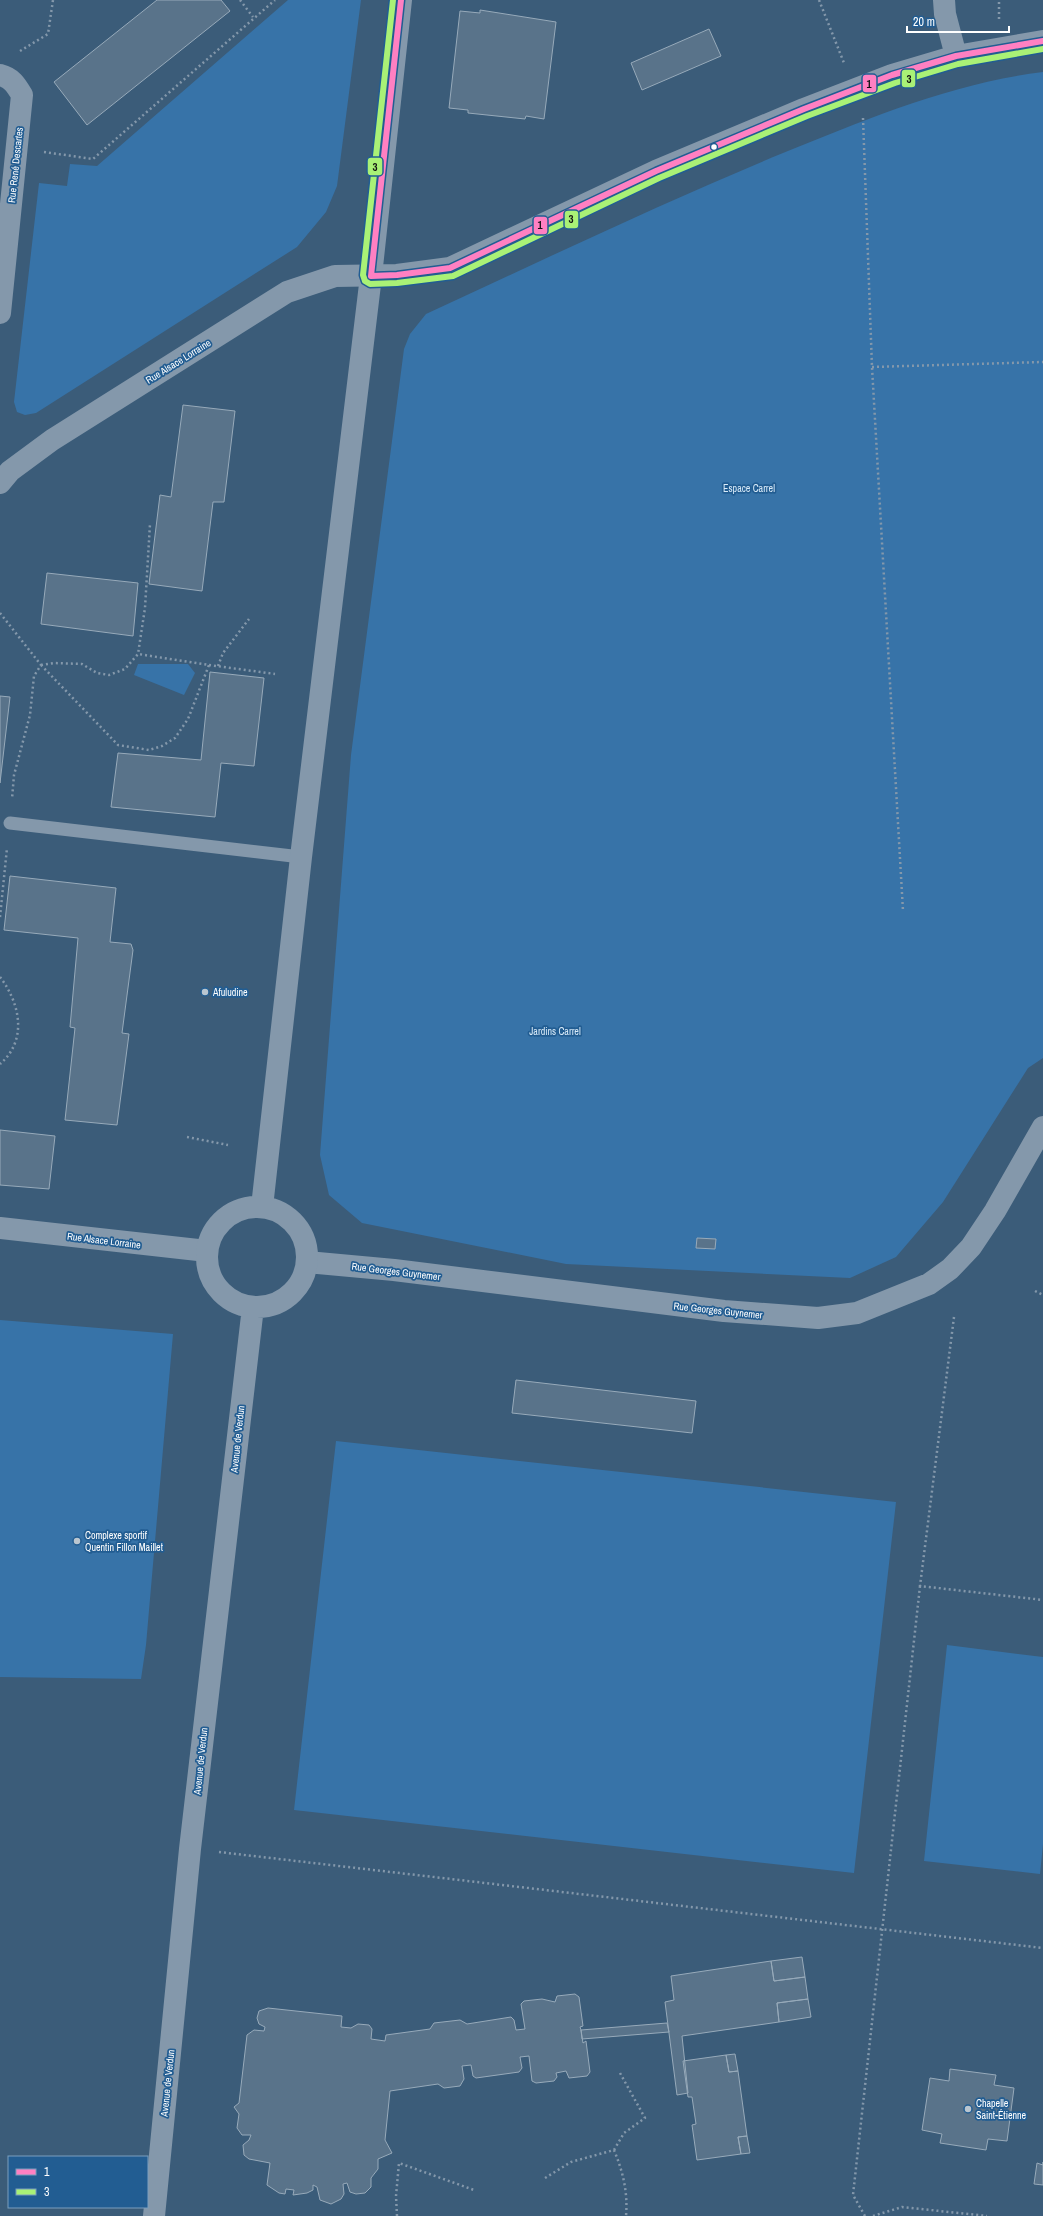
<svg xmlns="http://www.w3.org/2000/svg" width="1043" height="2216" viewBox="0 0 1043 2216" font-family="'Archivo Narrow',sans-serif">
	<style>
		.green { fill: #3773a8 }
		.building { fill: #59738a; stroke: #97aaba }
		.lines { fill: none; stroke-linecap: round; stroke-linejoin: round }
		.path { stroke: #8498ab; stroke-width: 2.5; stroke-dasharray: 2 3; stroke-linecap: butt }
		.service { stroke: #8498ab; stroke-width: 13 }
		.minor { stroke: #8498ab; stroke-width: 22 }
		.tertiary { stroke: #8498ab; stroke-width: 22 }
		.bus-1-casing { stroke: #225d92; stroke-width: 9 }
		.bus-2-casing { stroke: #225d92; stroke-width: 9 }
		.bus-1 { stroke: #ff80c2; stroke-width: 6 }
		.bus-2 { stroke: #a9f176; stroke-width: 6 }
		.bus-dot { fill: #fff; stroke: #225d92; stroke-width: 1.5 }
		.poi-dot { fill: #bac6d0; stroke: #225d92; stroke-width: 1.5 }
		.labels { text-anchor: middle; stroke-width: 3.5; stroke-linejoin: round; paint-order: stroke }
		.street-label { font-size: 10px; fill: #fff; stroke: #225d92 }
		.park-label { font-size: 10px; fill: #d9ebf9; stroke: #225d92 }
		.poi-label { font-size: 10px; fill: #fff; stroke: #225d92; text-anchor: start }
		.line-badge { stroke: #225d92; stroke-width: 1.5 }
		.pale-badge-label { font-size: 11px; text-anchor: middle; font-weight: bold; fill: #111 }
	</style>
	<rect width="100%" height="100%" fill="#3b5c79"/>
	<path class="green" d="M288,0H361L337,186L326,212L297,247L36,413L25,415L17,412L14,402L39,183L67,186L70,164L97,166Z
		M1043,72V1058L1028,1068L943,1202L896,1257L850,1278L566,1264L362,1223L329,1195L320,1155L351,755L404,349L410,334L426,314C545,259 662,203 783,153C867,119 952,83 1043,72Z
		M138,664H188L195,673L184,695L134,675Z
		M0,1320L173,1334L146,1645L141,1679L0,1677Z
		M336,1441L896,1502L854,1873L294,1810Z
		M947,1645L1043,1657V1844L1040,1874L924,1861Z"/>
	<path class="building" d="M157,0H221L230,11L87,125L54,82Z
		M480,10L556,22L544,119L526,116L525,119L468,113V110L449,108L460,11L480,13Z
		M709,29L721,56L642,90L631,63Z
		M183,405L235,411L224,502H213L202,591L149,584L160,495L171,497Z
		M47,573L138,583L133,636L41,624Z
		M210,672L264,678L254,766L221,763L215,817L111,807L118,753L201,760Z
		M0,696L10,697L0,783Z
		M10,876L116,888L110,942L131,944L133,950L122,1033L129,1034L117,1125L65,1120L75,1028L70,1027L78,938L4,930Z
		M0,1130L55,1136L49,1189L0,1185Z
		M697,1238L716,1239L715,1249L696,1248Z
		M516,1380L696,1401L692,1433L512,1413Z
		M802,1957L805,1977L774,1981L771,1961Z
		M771,1961L774,1981L805,1977L808,1999L777,2003L779,2022L682,2036L688,2093L677,2095L665,2002L674,2000L671,1976Z
		M575,1994L579,1997L583,2026L580,2027L581,2030L583,2043L586,2041L590,2072L587,2076L569,2078L566,2071L556,2073L557,2077L554,2081L536,2083L532,2081L529,2056L520,2057L522,2068L519,2072L476,2078L473,2076L471,2065L462,2066L464,2079L460,2086L444,2088L438,2084L390,2091L385,2140L392,2153L378,2159V2169L371,2178V2187L365,2193L356,2194L350,2192L347,2183L343,2184L344,2194L341,2199L331,2204L320,2200L317,2187L313,2185V2190L307,2193L293,2195L294,2190L286,2189L285,2194L279,2193L267,2185L270,2163L249,2159L244,2155L243,2145L249,2140L251,2135H242L237,2128L239,2114L234,2107L239,2103L247,2035L254,2030L264,2031L265,2027L259,2024L257,2018L259,2011L268,2008L342,2016L341,2027L351,2028L358,2024L369,2025L372,2029L371,2039L385,2041L386,2035L430,2029L434,2023L460,2020L467,2024L511,2017L514,2020L516,2030L525,2029L521,2004L524,2001L542,1999L555,2002L557,1996Z
		M808,1999L811,2017L779,2022L777,2003Z
		M667,2023L669,2032L582,2039L581,2030Z
		M735,2054L738,2071L729,2072L726,2055Z
		M726,2055L729,2072L738,2071L747,2136L738,2137L741,2154L697,2160L692,2125L696,2124L692,2097H688L683,2061Z
		M950,2069L996,2075L994,2085L1014,2088L1007,2141L988,2139L986,2150L940,2143L942,2134L922,2130L930,2078L949,2081Z
		M747,2136L750,2153L741,2154L738,2137Z
		M1043,2162V2185L1034,2184L1037,2163L1043,2165Z"/>
	<g class="lines">
		<path class="path" d="M240,0L253,17
			M819,0L844,63
			M999,19V0
			M20,51L48,34L53,0
			M863,118L872,367L903,911
			M44,152L93,159L275,0
			M872,367L1043,362
			M0,613L41,665L34,676L30,715L14,775L12,799
			M41,665L118,745L149,750L162,746L175,738L188,719L209,665L138,654
			M41,665L54,663L82,664L97,673L109,675L125,669L138,654L145,608L150,524
			M209,665L275,674
			M218,666L223,653L249,619
			M0,917L7,848
			M0,977C20,1003 28,1040 0,1064
			M187,1137L228,1145
			M1035,1291L1043,1295
			M954,1317L920,1586L1043,1600
			M219,1852L1043,1948
			M614,2150L624,2133L645,2118L620,2073
			M545,2178L571,2162L614,2150C623,2172 628,2192 626,2216
			M397,2216L396,2196L399,2163L474,2190
			M865,2216L853,2195L920,1586
			M873,2216L902,2207L987,2216"/>
		<path class="service" d="M10,823L301,857"/>
		<path class="minor" d="M944,0L945,14L956,56
			M0,75C12,78 16,85 22,95L0,313
			M0,483L10,471L52,440L287,292L335,276L397,275L450,268L656,171L804,109L892,75L956,56L1043,41
			M0,1228L207,1251
			M307,1262L394,1270L724,1311L818,1318L857,1313L929,1284L950,1269L971,1247L995,1211L1043,1127"/>
		<path class="tertiary" d="M262,1207L301,857L371,276L401,0
			M207 1257a50 50 0 1 1 100 0a50 50 0 1 1-100 0Z
			M154,2216L190,1849L253,1307"/>
		<defs>
			<path id="bus-1" d="M371,276L397,275L450,268L656,171L804,109L892,75L956,56L1043,41
				M371,276L401,0"/>
			<path id="bus-2" d="M393,0L363,275L365,281L370,284L397,283L453,276L659,178L807,116L895,83L958,64L1043,49"/>
		</defs>
		<use href="#bus-1" class="bus-1-casing"/>
		<use href="#bus-2" class="bus-2-casing"/>
		<use href="#bus-1" class="bus-1"/>
		<use href="#bus-2" class="bus-2"/>
	</g>
	<circle class="bus-dot" cx="714" cy="147" r="3.5"/>
	<g class="poi-dot">
		<circle cx="205" cy="992" r="4"/>
		<circle cx="77" cy="1541" r="4"/>
		<circle cx="968" cy="2109" r="4"/>
	</g>
	<g class="labels">
		<g class="street-label">
			<text transform="translate(15 165) rotate(-84)" y="4">Rue René Descartes</text>
			<text transform="translate(178 361) rotate(-32)" y="4">Rue Alsace Lorraine</text>
			<text transform="translate(104 1240) rotate(7)" y="4">Rue Alsace Lorraine</text>
			<text transform="translate(396 1271) rotate(7)" y="4">Rue Georges Guynemer</text>
			<text transform="translate(718 1310) rotate(6)" y="4">Rue Georges Guynemer</text>
			<text transform="translate(237 1439) rotate(-84)" y="4">Avenue de Verdun</text>
			<text transform="translate(200 1761) rotate(-84)" y="4">Avenue de Verdun</text>
			<text transform="translate(167 2083) rotate(-84)" y="4">Avenue de Verdun</text>
		</g>
		<g class="park-label">
			<text x="749" y="492">Espace Carrel</text>
			<text x="555" y="1035">Jardins Carrel</text>
		</g>
		<g class="poi-label">
			<text x="213" y="996">Afuludine</text>
			<text x="85" y="1539">Complexe sportif<tspan x="85" dy="12">Quentin Fillon Maillet</tspan></text>
			<text x="976" y="2107">Chapelle<tspan x="976" dy="12">Saint-Étienne</tspan></text>
		</g>
	</g>
	<g class="line-badge">
		<rect x="901" y="69" width="15" height="19" rx="4" fill="#a9f176"/>
		<rect x="862" y="74" width="15" height="19" rx="4" fill="#ff80c2"/>
		<rect x="367" y="157" width="16" height="19" rx="4" fill="#a9f176"/>
		<rect x="564" y="210" width="15" height="19" rx="4" fill="#a9f176"/>
		<rect x="533" y="216" width="15" height="19" rx="4" fill="#ff80c2"/>
	</g>
	<g class="pale-badge-label">
		<text x="909" y="83">3</text>
		<text x="869" y="88">1</text>
		<text x="375" y="171">3</text>
		<text x="571" y="223">3</text>
		<text x="540" y="229">1</text>
	</g>
	<rect x="8" y="2156" width="140" height="52" fill="#225d92" stroke="#7a9ebe"/>
	<rect x="16" y="2169" width="20" height="6" fill="#ff80c2" stroke="#7a9ebe"/>
	<text x="44" y="2176" font-size="12" fill="#ffffff">1</text>
	<rect x="16" y="2189" width="20" height="6" fill="#a9f176" stroke="#7a9ebe"/>
	<text x="44" y="2196" font-size="12" fill="#ffffff">3</text>
	<path d="M907 26v6h102v-6" fill="none" stroke="#ffffff" stroke-width="2"/>
	<text x="913" y="26" font-size="12" fill="#ffffff" stroke="#225d92" stroke-width="3" paint-order="stroke">20 m</text>
</svg>
